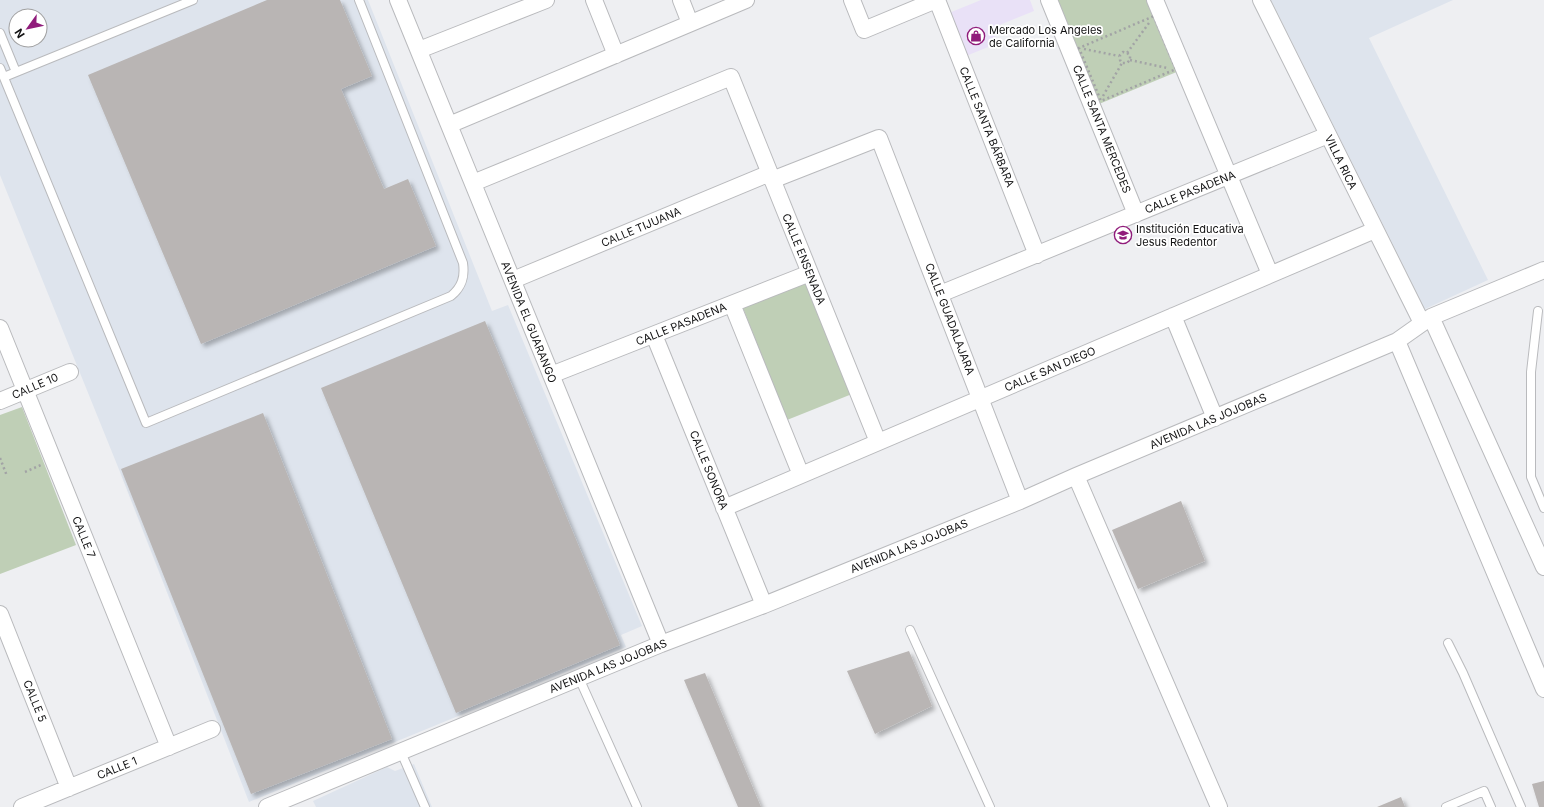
<svg xmlns="http://www.w3.org/2000/svg" width="1544" height="807" viewBox="0 0 1544 807" font-family="Inter,sans-serif">
	<style>
		.commercial { fill: #e9e1f7 }
		.built { fill: #dee4ed; fill-rule: evenodd }
		.green { fill: #bfcfb6 }
		.building { fill: #b9b5b4; filter: url(#shadow) }
		.lines { fill: none; stroke-linecap: round; stroke-linejoin: round }
		.lane-casing { stroke: #b9babd; stroke-width: 10 }
		.street-casing { stroke: #b9babd; stroke-width: 18 }
		.path { stroke: #a2a3a5; stroke-width: 2.5; stroke-dasharray: 2 3; stroke-linecap: butt }
		.lane { stroke: #fff; stroke-width: 8 }
		.street { stroke: #fff; stroke-width: 16 }
		.labels { text-anchor: middle; stroke-width: 3.5; stroke-linejoin: round; paint-order: stroke }
		.poi-label { font-size: 11px; fill: #121213; stroke: #fff; text-anchor: start }
		.street-label { font-size: 11px; fill: #121213; stroke: #fff }
	</style>
	<defs>
		<filter id="shadow"><feDropShadow dx="3.5" dy="3.5" stdDeviation="2" flood-color="#0004"/></filter>
	</defs>
	<rect width="100%" height="100%" fill="#eeeff2"/>
	<path class="commercial" d="M981,0H1030L1034,11L992,28L998,43L966,56L949,13Z"/>
	<path class="built" d="M0,0H368L492,311L508,305L642,626L621,635L626,647L249,802L118,467L0,175ZM16,16H40V40H16Z
		M1271,0H1453L1369,38L1488,280L1425,309Z
		M414,764L432,807H316L313,801L387,767L395,771Z"/>
	<path class="green" d="M1056,0H1149L1179,71L1099,104Z
		M808,282L852,394L787,420L743,308Z
		M22,407L76,545L0,574V415Z"/>
	<path class="building" d="M267,0H340L372,76L341,89L384,189L408,179L436,246L201,344L88,75Z
		M485,321L620,645L456,713L321,388Z
		M263,413L392,739L251,794L121,469Z
		M1181,501L1205,561L1138,589L1112,530Z
		M909,651L932,706L875,734L847,671Z
		M705,673L761,807H738L684,680Z
		M1544,781V807H1539L1532,784Z
		M1401,797L1405,807H1377Z"/>
	<g class="lines">
		<defs>
			<path id="lane" d="M0,33L16,72
				M0,68L146,423L451,296C462,287 465,277 463,263L359,0
				M4,77L193,0
				M1538,311L1531,372V477L1544,508
				M910,630L990,807
				M1448,643L1463,673L1521,807
				M579,678L637,807
				M401,752L425,807
				M1446,807L1484,791L1491,807"/>
			<path id="street" d="M398,0L661,644
				M594,0L616,55
				M681,0L690,23
				M852,0L864,30L936,0
				M937,0L1037,255
				M1049,0L1136,214
				M1155,0L1270,274
				M1261,0L1422,323
				M419,50L546,0
				M449,125L746,0
				M772,180L879,138L1020,501
				M473,183L731,77L878,442
				M513,280L770,173
				M940,294L1328,135
				M732,304L801,475
				M1173,316L1215,418
				M1431,317L1544,567
				M0,328L169,747
				M654,335L764,605
				M1397,341L1544,689
				M551,375L810,273
				M0,401L70,372
				M1076,476L1219,807
				M724,508L1375,230
				M0,614L69,788
				M22,807L212,729
				M267,807L661,644L764,605L1020,501L1076,476L1397,341L1431,317L1544,270"/>
		</defs>
		<use href="#lane" class="lane-casing"/>
		<use href="#street" class="street-casing"/>
		<path class="path" d="M1154,16L1176,69L1101,101L1079,48Z
			M1084,49L1119,56
			M1127,53L1130,55V60L1127,63H1122L1120,60V55L1123,52L1127,53L1149,23
			M1130,60L1167,68
			M1103,96L1122,63
			M0,458L7,476
			M25,472L41,465"/>
		<use href="#lane" class="lane"/>
		<use href="#street" class="street"/>
	</g>
	<defs>
		<symbol id="shop-ring" viewBox="-11 -11 22 22"><circle r="9.5" fill="#fff" stroke="#901c7b" stroke-width="1.5"/><path d="M-5-2.5h2.3a2.7 3.5 0 0 1 5.4 0H5L5.5 6h-11ZM-1.5-2.5h3a1.5 2.3 0 0 0-3 0Z" fill="#901c7b"/></symbol>
		<symbol id="school-ring" viewBox="-11 -11 22 22"><circle r="9.5" fill="#fff" stroke="#901c7b" stroke-width="1.5"/><path d="M0-5L7-2L0 1L-7-2ZM-4 1L0 2.5L4 1V4Q0 6-4 4Z" fill="#901c7b"/></symbol>
	</defs>
	<g fill-rule="evenodd">
		<use href="#shop-ring" x="966" y="26" width="20" height="20"/>
		<use href="#school-ring" x="1113" y="225" width="20" height="20"/>
	</g>
	<g class="labels">
		<g class="poi-label">
			<text x="989" y="34">Mercado Los Angeles<tspan x="989" dy="13">de California</tspan></text>
			<text x="1136" y="233">Institución Educativa<tspan x="1136" dy="13">Jesus Redentor</tspan></text>
		</g>
		<g class="street-label">
			<text transform="translate(987 127) rotate(68)" y="4">CALLE SANTA BÁRBARA</text>
			<text transform="translate(1102 129) rotate(68)" y="4">CALLE SANTA MERCEDES</text>
			<text transform="translate(1341 162) rotate(64)" y="4">VILLA RICA</text>
			<text transform="translate(1190 192) rotate(-22)" y="4">CALLE PASADENA</text>
			<text transform="translate(641 227) rotate(-23)" y="4">CALLE TIJUANA</text>
			<text transform="translate(804 259) rotate(68)" y="4">CALLE ENSENADA</text>
			<text transform="translate(950 319) rotate(69)" y="4">CALLE GUADALAJARA</text>
			<text transform="translate(529 322) rotate(68)" y="4">AVENIDA EL GUARANGO</text>
			<text transform="translate(681 324) rotate(-22)" y="4">CALLE PASADENA</text>
			<text transform="translate(1050 369) rotate(-23)" y="4">CALLE SAN DIEGO</text>
			<text transform="translate(35 386) rotate(-23)" y="4">CALLE 10</text>
			<text transform="translate(1208 421) rotate(-23)" y="4">AVENIDA LAS JOJOBAS</text>
			<text transform="translate(709 470) rotate(68)" y="4">CALLE SONORA</text>
			<text transform="translate(84 537) rotate(68)" y="4">CALLE 7</text>
			<text transform="translate(909 546) rotate(-22)" y="4">AVENIDA LAS JOJOBAS</text>
			<text transform="translate(608 666) rotate(-22)" y="4">AVENIDA LAS JOJOBAS</text>
			<text transform="translate(35 701) rotate(68)" y="4">CALLE 5</text>
			<text transform="translate(117 768) rotate(-22)" y="4">CALLE 1</text>
		</g>
	</g>
	<g transform="translate(28 28) rotate(237)"><circle r="19" fill="#ffffff" stroke="#a0a0a1"/>
	<path d="M0-3L7 15L0 10L-7 15Z" fill="#901c7b"/>
	<text y="-6" font-size="11" font-weight="bold" text-anchor="middle" fill="#121213">N</text>
	</g>
</svg>
